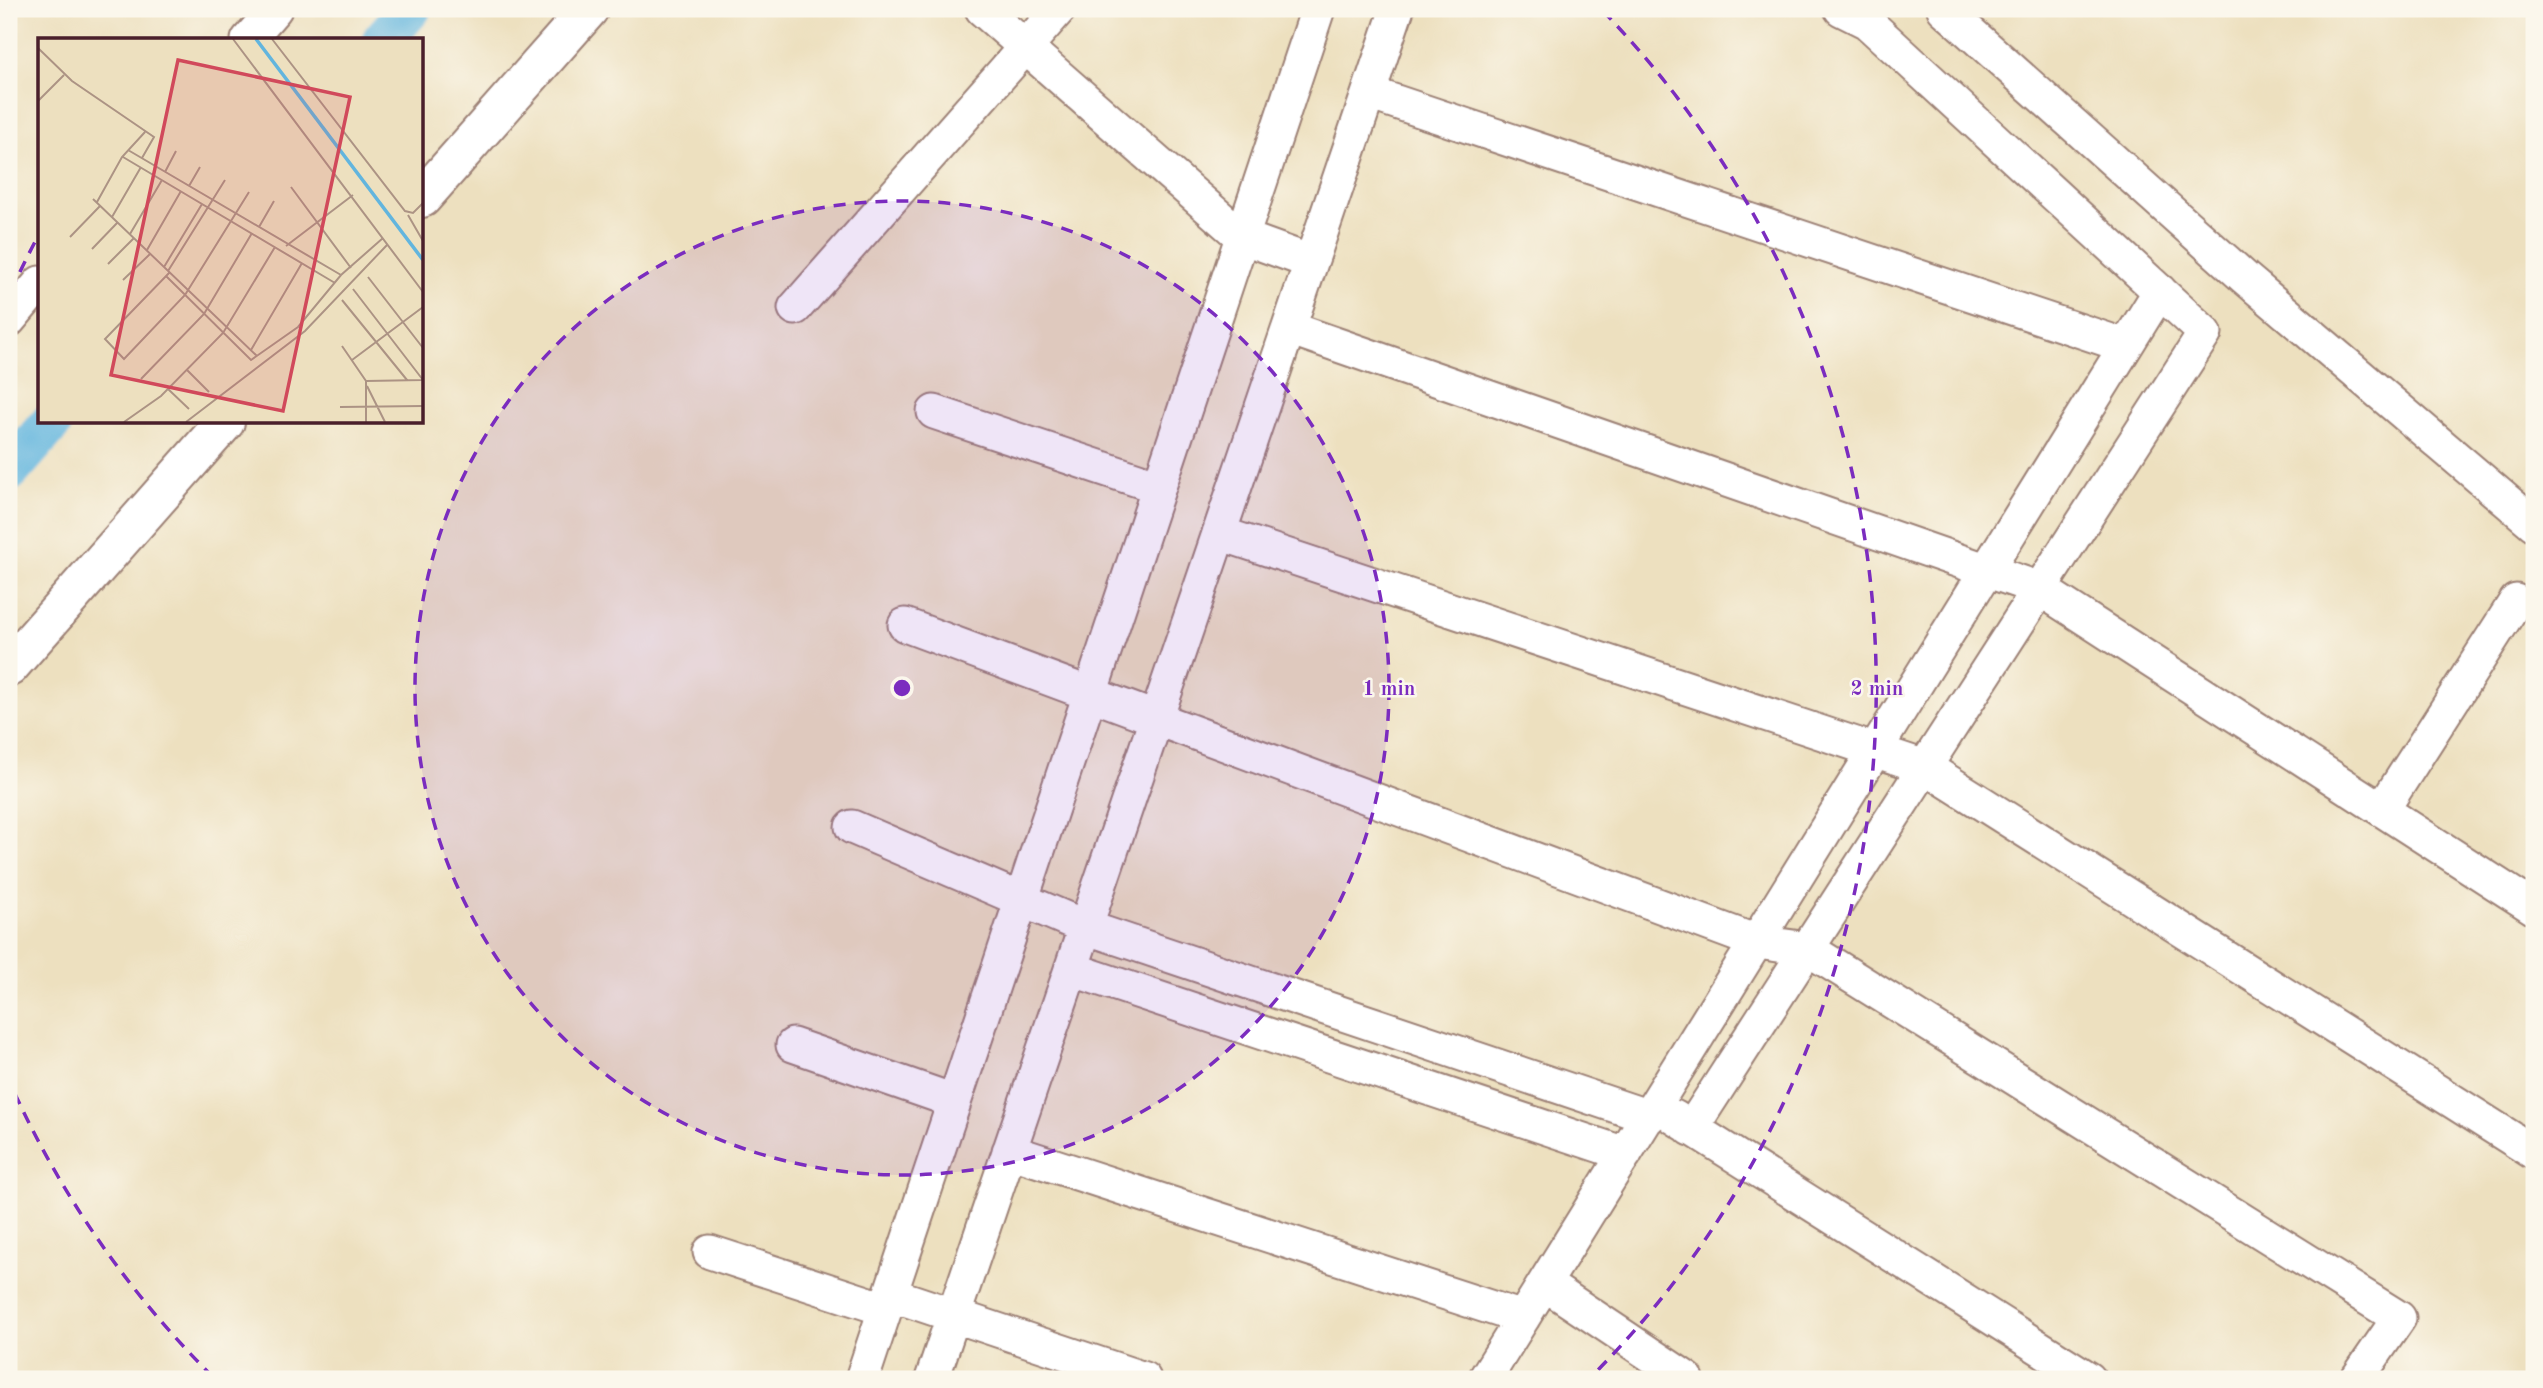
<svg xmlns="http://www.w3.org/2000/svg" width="2543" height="1388" viewBox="0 0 2543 1388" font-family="'Old Standard TT',serif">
  <rect width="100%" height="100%" fill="#fbf7ec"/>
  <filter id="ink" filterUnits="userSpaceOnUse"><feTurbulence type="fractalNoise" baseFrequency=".0143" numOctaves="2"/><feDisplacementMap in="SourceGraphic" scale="14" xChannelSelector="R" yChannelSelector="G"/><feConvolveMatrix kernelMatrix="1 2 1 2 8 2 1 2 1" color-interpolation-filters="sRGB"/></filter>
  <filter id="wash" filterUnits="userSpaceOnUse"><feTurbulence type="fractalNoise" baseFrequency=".00686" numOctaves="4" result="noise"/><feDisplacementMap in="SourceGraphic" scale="28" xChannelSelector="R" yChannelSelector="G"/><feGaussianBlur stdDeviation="1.57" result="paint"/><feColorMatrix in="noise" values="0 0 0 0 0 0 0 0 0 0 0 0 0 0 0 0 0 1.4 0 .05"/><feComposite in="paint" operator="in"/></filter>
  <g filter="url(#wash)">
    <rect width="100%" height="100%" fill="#ede0bf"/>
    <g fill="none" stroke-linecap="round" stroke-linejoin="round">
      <path stroke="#62b5de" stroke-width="42" d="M383 40 410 9
        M9 471 52 422"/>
    </g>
  </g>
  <g filter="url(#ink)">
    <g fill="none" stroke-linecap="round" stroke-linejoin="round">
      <defs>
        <path id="street" d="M982 9 1242 237 1311 262
          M1944 9 2245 278 2534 524
          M248 40 275 9
          M1369 93 2126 346
          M795 308 1059 9
          M9 320 40 283
          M1289 328 2040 589 2534 908
          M934 412 1159 487
          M1219 533 1925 767 2533 1152
          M905 625 1757 942 1808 949 2399 1318 2357 1379
          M2382 810 2516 601
          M852 827 1085 927 1649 1117
          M1071 969 1625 1154
          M793 1045 954 1101
          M1674 1117 2089 1379
          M1691 1129 2205 333 1867 22 1841 9
          M1009 1151 1523 1318
          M710 1252 885 1309
          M1545 1284 1687 1379
          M890 1294 1144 1379
          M862 1379 1318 9
          M932 1379 1397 9
          M1485 1379 2160 291"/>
        <path id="secondary" d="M422 198 589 9
          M9 667 225 422"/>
      </defs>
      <use href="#street" stroke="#9c8075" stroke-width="37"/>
      <use href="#secondary" stroke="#9c8075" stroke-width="42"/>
      <use href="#street" stroke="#fff" stroke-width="33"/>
      <use href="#secondary" stroke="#fff" stroke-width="38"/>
    </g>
  </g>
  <circle cx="902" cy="688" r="487" fill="#7b2cbf" fill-opacity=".12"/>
  <g fill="none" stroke="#7b2cbf" stroke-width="3.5" stroke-dasharray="12 9">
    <circle cx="902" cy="688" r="487"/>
    <path d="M213 1377A975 975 0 0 1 11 1085M11 291A975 975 0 0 1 37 238M1603 11A975 975 0 0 1 1591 1377"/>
  </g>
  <g transform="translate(38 38)">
    <rect width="385" height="385" fill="#ede0bf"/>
    <path fill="none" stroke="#62b5de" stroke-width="3.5" d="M218 1 385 222"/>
    <path fill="none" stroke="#ac9384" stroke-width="2" d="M195 1 385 254M234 1 367 173 375 175 385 165M0 10 34 43 116 99 104 120M0 63 26 37M90 112 303 237M85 119 297 245M127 134 138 113M151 148 162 129M253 149 313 230M55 161 219 318M59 164 84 119 107 94M370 177 385 203M74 179 103 129M221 189 236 163M92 196 124 142M32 199 62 168M248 208 315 157M54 211 80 184M109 212 143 153M70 226 96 200M126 229 164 166M130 233 187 142M132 234 67 301 86 321 147 257 211 154M128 238 213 322 260 289 303 237 345 200M330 239 385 310M85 242 112 216M315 251 385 342M304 262 369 342M304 308 328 343V384M213 312 264 225M314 322 385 269M149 332 171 354M103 341 166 276 214 195M328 343 385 342M329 348 347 384M130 351 151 371M302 369 385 368M86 384 123 358 185 295 237 209M148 384 267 293 349 207"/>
    <path fill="#d1495b" fill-opacity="0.15" stroke="#d1495b" stroke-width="3.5" d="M140 22 312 59 245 373 73 337Z"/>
    <rect width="385" height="385" fill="none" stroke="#4a1f2b" stroke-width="3.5"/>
  </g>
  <circle cx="902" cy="688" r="10" fill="#7b2cbf" stroke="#fbf7ec" stroke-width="3.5"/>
  <g font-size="21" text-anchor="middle" font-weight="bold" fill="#7b2cbf" stroke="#fbf7ec" stroke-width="5" stroke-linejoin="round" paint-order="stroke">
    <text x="1389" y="695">1 min</text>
    <text x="1877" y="695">2 min</text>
  </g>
  <rect width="2543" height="1388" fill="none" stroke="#fbf7ec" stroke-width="35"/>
</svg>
